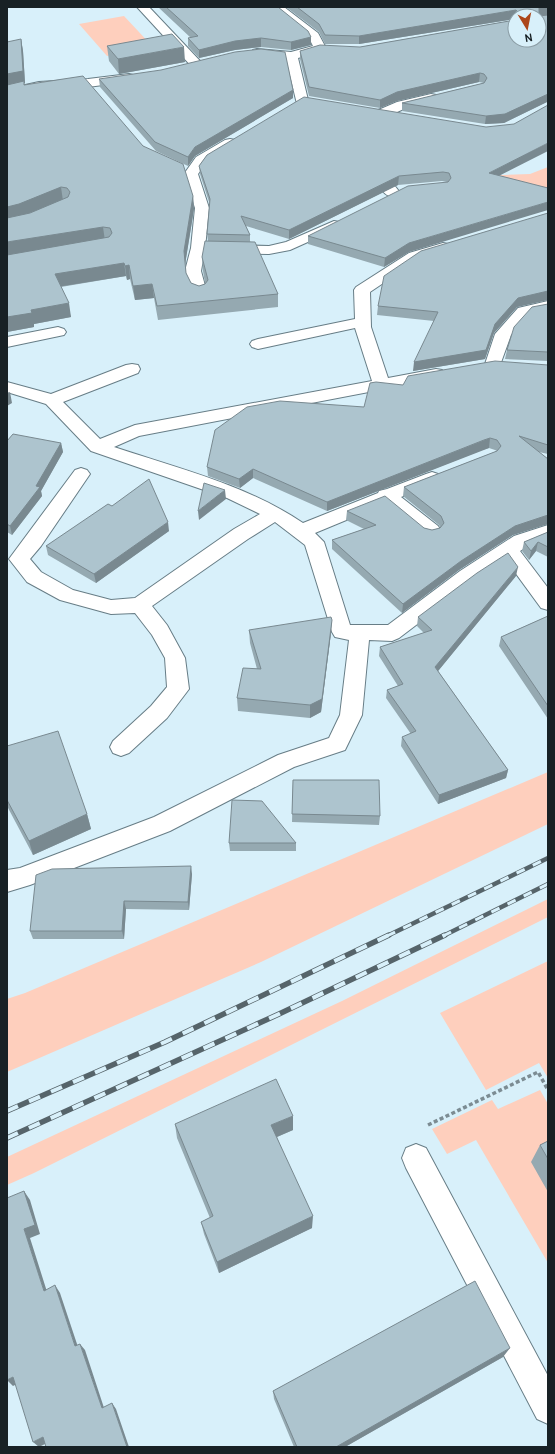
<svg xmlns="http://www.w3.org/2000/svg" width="555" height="1454" viewBox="0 0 555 1454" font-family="Cabin,sans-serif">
  <rect width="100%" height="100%" fill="#d8f0fa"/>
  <path fill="#fecfbd" d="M124 16 153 47 107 56 79 24Z
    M548 167V192L479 176 530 174Z
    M548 772V824L261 962 7 1072V999L25 993Z
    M548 899V917L34 1173 7 1185V1157L342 1001Z
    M548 961V1078L539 1063 486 1090 440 1013Z
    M540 1090 548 1104V1263L476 1140 447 1154 432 1129 492 1100 498 1109Z"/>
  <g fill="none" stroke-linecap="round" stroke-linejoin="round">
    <defs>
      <path id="lane" d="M137 7H149L201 62 203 65 201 68H193Z
        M271 7H284L318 33 326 48 324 51 298 58 308 100 307 103H297L296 100 286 59 257 57 253 56 251 53 253 50 257 49 291 52 313 46 309 38Z
        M129 74 133 75 135 78 133 81 88 87 39 90 7 97V89L39 82 88 79Z
        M431 94 436 95 437 98 436 101 406 108 386 117H376L375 114 376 111 397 102Z
        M230 139 235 140 237 143 235 146 206 163 198 174 209 208 205 248 201 271 207 293 205 296 199 298 193 296 185 271 191 248 195 208 184 174 196 157 225 140Z
        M382 177C390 179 396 187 401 194L399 197C388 200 381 190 375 181L377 178Z
        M334 221 339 222 341 225 339 228 290 250 269 254 229 253 224 252 222 249 224 246 229 245 269 246 286 242Z
        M443 243 448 244 450 247 448 250 419 259 370 292 371 327 388 378 436 369 442 370 444 374 442 378 139 436 114 447C177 468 247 485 303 523L378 493 379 491 387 489 426 474 432 472 438 474 441 478 438 482 401 497 438 526 441 531 438 536 431 538 424 536 385 504 315 533 324 542 350 625H388L460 571 514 536 548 525V539L528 546 520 551 548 588V610L541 608 506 560 474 581 399 638 392 641 369 640 362 715 345 750 294 767 170 831 30 885 7 892V870L20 868 154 817 278 755 329 738 340 715 349 640 335 637 332 632 305 545 275 522 248 539 152 606 167 625 185 658 189 689 167 718 129 753 121 756 113 753 110 747 113 741 151 706 167 687 165 658 152 635 135 613 111 614 60 600 27 582 9 559 75 470 81 468 87 470 90 474 41 546 30 559 41 572 73 590 111 600 135 598 234 529 260 514 227 498 91 451 46 404 7 392V382L51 394 126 365 132 364 138 365 140 369 138 373 63 402 100 439 135 425 372 381 355 328 258 349 252 347 250 344 252 341 258 339 355 319 354 290 356 287 409 253Z
        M548 301V311L529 315 511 335 499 368 493 369 487 368 485 364 495 334 518 308Z
        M58 327 64 329 66 332 64 335 7 347V337Z
        M416 1144 426 1148 548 1376V1424L537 1419 406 1168 402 1158 406 1148Z"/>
    </defs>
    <use href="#lane" stroke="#677d86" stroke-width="2"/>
    <path stroke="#7c8c93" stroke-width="3.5" stroke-dasharray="4 2.5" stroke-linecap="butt" d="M428 1125 538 1072 548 1090"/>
    <use href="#lane" fill="#fff" fill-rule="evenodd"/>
    <defs>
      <path id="rail-far1" d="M387 936 548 858
        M443 936 548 884"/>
      <path id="rail" d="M7 1111 165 1042 389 935
        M7 1138 279 1014 445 935"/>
    </defs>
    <use href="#rail-far1" stroke="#56646a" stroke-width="4.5"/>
    <use href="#rail" stroke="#56646a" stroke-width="5.5"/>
    <use href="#rail-far1" stroke="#d8f0fa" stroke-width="3" stroke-dasharray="9" stroke-linecap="butt"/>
    <use href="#rail" stroke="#d8f0fa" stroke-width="4" stroke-dasharray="12" stroke-linecap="butt"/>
  </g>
  <path fill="#95a9b1" d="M158 7H278L311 37V45L291 50 261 47 235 50 199 58 188 46V38H191Z
    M286 7H548V102H547L504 123 485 124 402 111V103L484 83 479 82 397 101 380 108 309 96 300 59V51L360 47 539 16H515V19L359 44H325L319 32Z
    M21 39 23 51 25 83 24 84 25 85 143 146 193 196 194 209 185 264 186 273 191 283 199 286 205 284V283L203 271 202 257 208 241 207 234 210 205 200 174 199 166 207 155 499 176 409 252 384 267 308 244V236L447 182 442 181 398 185 289 239 246 226 250 235V241L278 294V307L158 320 154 298 135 300 130 279 127 280 126 276 61 287 71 317 34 324V327L7 332Z
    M107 46 185 62 119 74 109 61Z
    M99 79 293 90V98L195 156 188 166 156 151 100 87Z
    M548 213V300L517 307 494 333 485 359 413 371 434 321 377 315 378 306Z
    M548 304V361L505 359 507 350Z
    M548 365V454L539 452 548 459V524L513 535 459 570 402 613 332 549V540L364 529 346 520 347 511 424 528 432 530 440 528V527L439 525 403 496 404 487 497 451 495 450 489 448 482 450 327 511 253 478 240 488 208 476 207 467 364 407 403 385Z
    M7 441 61 443 63 452 41 491 42 496 12 535 7 532Z
    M112 506 169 531 96 583 48 555 46 546Z
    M548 532V557L536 551 529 560 522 551 524 542Z
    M516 576 438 671 508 770 506 778 438 804 401 746 402 737 411 734 386 698 387 690 398 686 379 656 380 647 424 633 417 626 418 617Z
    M548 616V719L499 646 501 637Z
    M249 630 331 633 321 712 310 718 238 711 237 698 257 669 250 643Z
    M7 746 87 814 91 829 33 855 7 806Z
    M293 780 380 816 379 825 292 822Z
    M229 843H296V851H230Z
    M192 874 189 910 126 909 124 939H33L30 931Z
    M175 1124 293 1130 277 1137 312 1228 219 1273 204 1234 201 1222 210 1218 177 1138Z
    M548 1141V1192L531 1162 540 1145Z
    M503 1357 345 1447H294L274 1399 273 1391Z"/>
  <path fill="#798990" d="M548 7V15L538 16 539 8Z
    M516 10 515 19 359 44V36Z
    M311 37V45L291 50V42Z
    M261 38V47L235 50 199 58V50L235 41Z
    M21 39 23 51 25 83 7 88V74Z
    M184 47 185 62 119 74 118 59Z
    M480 73 479 82 397 101 380 108V100L397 92Z
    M293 90V98L195 156 188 166V157L195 147Z
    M548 94 547 102 504 123 485 124 486 116Z
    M548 143V151L487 182 489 173Z
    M399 176 398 185 289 239V230Z
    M61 187 63 201 7 221V207Z
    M193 196 194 209 185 265 184 251Z
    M548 202V210L409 252 384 267 385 258 409 243Z
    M103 227 105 241 7 256V242Z
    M124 263 126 276 57 287 55 274Z
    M129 265 130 279 127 280 125 266Z
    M152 284 154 298 135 300 133 286Z
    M548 291V300L517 307 494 333 485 359 413 371 414 362 495 324 518 298Z
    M69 303 71 317 34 324V327L7 332V317L31 310Z
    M10 392 12 403 7 406V394Z
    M490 438 489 448 327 511V502Z
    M61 443 63 452 41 491 42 496 12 535 10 526 36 486Z
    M253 469V478L240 488 239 479Z
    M225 490 226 499 199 520 198 511Z
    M548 515V524L513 535 459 570 402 613 403 604 461 561 515 526Z
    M168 522 169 531 96 583 94 574Z
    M538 542 536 551 529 560 531 551Z
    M518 567 516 576 434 676 435 667Z
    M332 620 331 633 321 712 310 718V705Z
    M508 770 506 778 438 804 439 795Z
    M87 814 91 829 33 855 29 841Z
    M191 866 192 874 189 910 188 902Z
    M124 901 126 909 124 939 122 931Z
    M293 1116V1130L272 1139 271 1125Z
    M24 1191 30 1200 40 1234 30 1238 49 1298 44 1291 24 1229Z
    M313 1216 312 1228 219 1273 217 1262Z
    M55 1285 60 1293 80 1353 75 1346Z
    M80 1344 85 1350 106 1414 102 1408Z
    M510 1348 503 1357 345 1447H336Z
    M13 1377 19 1383 13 1386 7 1380Z
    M112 1403 116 1409 129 1447H127Z
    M43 1437 49 1442 39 1447 33 1442Z"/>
  <path fill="#adc4ce" stroke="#798990" d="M166 7H278L308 31 311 37 291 42 261 38 235 41 199 50 188 38 198 36Z
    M297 7H548L539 8V16L548 15V94L505 114 486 116 402 103 484 83 487 78 484 74 480 73 397 92 380 100 309 87 300 51 320 45 360 47 515 20V40H539V16H517L518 12 516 10 359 36 325 35 319 24Z
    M172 34 184 47 118 59 107 46Z
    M21 39 23 71 7 74V42Z
    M261 49 285 52 293 90 195 147 188 157 155 142 99 79 161 70 235 52Z
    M83 76 143 146 183 164 193 196 184 251 186 273 191 283 199 286 205 284 208 280 202 257 205 241 255 242 278 294 157 306 152 284 133 286 129 265 125 266 124 263 55 274 69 303 31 310 32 313 7 317V255L109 237 112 233 110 228 103 227 7 242V218L30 213 68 197 70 192 67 188 61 187 19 204 7 207V85L24 81V85Z
    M304 97 486 127 514 124 548 105V143L489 173 548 188V202L409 243 385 258 308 236 408 186 448 182 451 178 449 173 443 172 399 176 289 230 241 216 250 235 207 234 210 199 199 166 207 155Z
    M548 213V291L518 298 495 324 486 350 414 362 438 312 378 306 384 276 421 251Z
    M548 304V352L507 350 514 327 532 307Z
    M495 361 548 365V445L519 436 548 459V515L515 526 461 561 403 604 332 540 376 525 347 511 385 496 424 528 432 530 440 528 444 523 441 516 404 487 497 451 501 446 497 440 490 438 484 440 327 502 253 469 239 479 207 467 215 430 247 407 280 401 364 407 370 383 376 382 403 385 408 376Z
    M13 434 61 443 36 486 40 487 10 526 7 524V441Z
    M149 479 168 522 94 574 46 546 108 504 112 506Z
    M204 483 225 490 198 511Z
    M548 532V547L538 542 531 551 524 542Z
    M508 553 518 567 435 667 508 770 439 795 402 737 416 731 387 690 403 684 380 647 432 630 418 617 477 573Z
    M548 616V706L501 637Z
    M331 617 332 620 322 699 310 705 237 698 243 668 261 669 249 630Z
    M58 731 87 814 29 841 7 800V746Z
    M293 780H379L380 816 292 814Z
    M232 800 262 801 296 843H229Z
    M191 866 188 902 124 901 122 931H30L36 875 52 869Z
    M276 1079 293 1116 271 1125 313 1216 217 1262 201 1222 213 1216 175 1124Z
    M548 1141V1159L540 1145Z
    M24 1191 35 1225 24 1229 44 1291 55 1285 75 1346 80 1344 102 1408 112 1403 127 1447H46L43 1437 33 1442 13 1377 7 1380V1198Z
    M475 1281 510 1348 336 1447H297L273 1391Z"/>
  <rect width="555" height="1454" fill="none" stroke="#182125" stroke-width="16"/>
  <g transform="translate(527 28) rotate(170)"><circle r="19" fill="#d8f0fa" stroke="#8b9da5"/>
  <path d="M0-3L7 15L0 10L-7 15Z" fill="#ac461a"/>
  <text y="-6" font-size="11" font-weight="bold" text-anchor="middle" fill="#182125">N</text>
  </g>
</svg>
